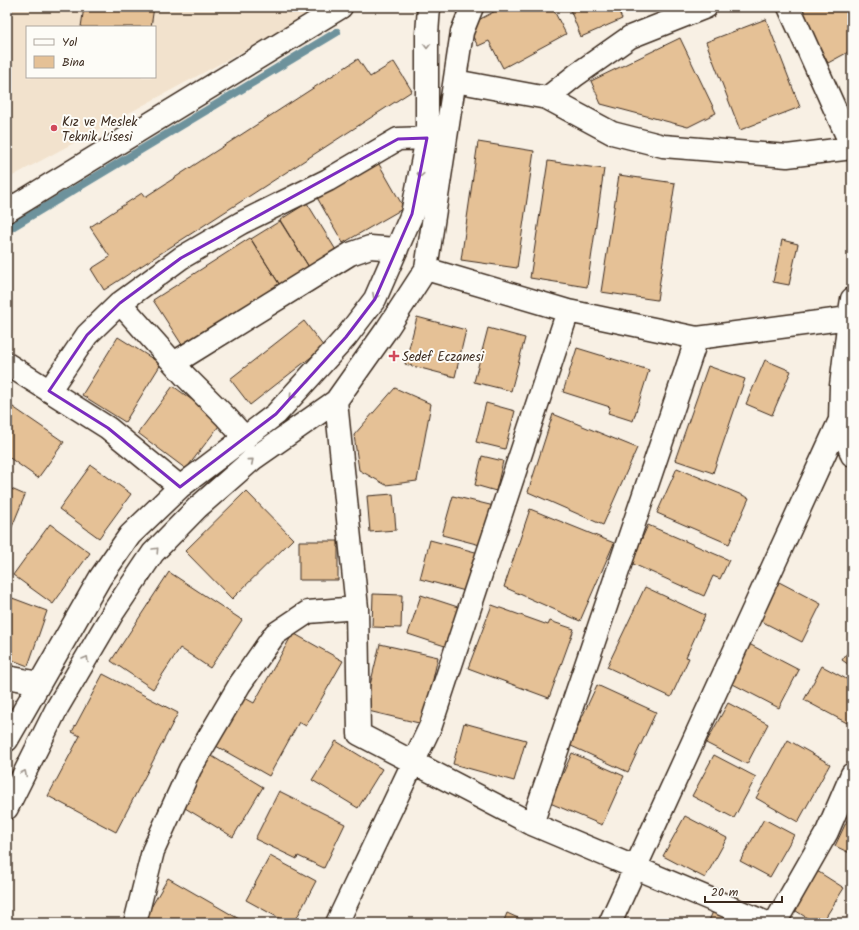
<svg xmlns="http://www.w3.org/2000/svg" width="859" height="930" viewBox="0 0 859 930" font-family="Kalam,sans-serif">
  <rect width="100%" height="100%" fill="#f8f0e4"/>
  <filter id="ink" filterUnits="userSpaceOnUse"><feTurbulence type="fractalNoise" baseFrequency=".025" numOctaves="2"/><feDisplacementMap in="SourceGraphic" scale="8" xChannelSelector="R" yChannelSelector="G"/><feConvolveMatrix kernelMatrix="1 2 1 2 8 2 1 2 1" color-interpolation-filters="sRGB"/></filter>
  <g filter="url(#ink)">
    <path fill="#f2e2cd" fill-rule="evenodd" d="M7 7H325L7 179ZM27 27H155V77H27Z"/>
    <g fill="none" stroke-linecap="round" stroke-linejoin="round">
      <path stroke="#6d929c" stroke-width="8" d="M7 230 337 32"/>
    </g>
    <path fill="#e5c196" stroke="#3b2a1e" d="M84 7H154L151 27H81Z
      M503 7H552L566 34 503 68 489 41 478 46 467 26Z
      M569 7H617L622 19 581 37Z
      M807 7H852V50L828 63 801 10Z
      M766 19 800 107 740 130 706 42Z
      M680 38 716 113 688 127 601 104 591 81Z
      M358 59 370 77 394 62 412 91 104 290 91 269 110 257 90 227 142 193 145 197Z
      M478 142 534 151 517 268 461 260Z
      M376 159 404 208 343 243 315 194Z
      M548 161 604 169 587 287 530 278Z
      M619 175 675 183 657 300 601 292Z
      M307 203 339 255 312 272 280 220Z
      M280 221 312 272 283 290 251 239Z
      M250 238 283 290 186 351 153 300Z
      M782 240 798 244 789 285 773 282Z
      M417 317 466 330 455 377 405 364Z
      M304 321 324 347 250 405 230 379Z
      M488 328 525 338 511 391 474 382Z
      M118 337 161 364 125 422 82 395Z
      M577 348 649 370 633 421 608 413 610 407 563 392Z
      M765 360 791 371 772 415 746 404Z
      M708 366 745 379 713 473 675 460Z
      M173 386 222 422 186 469 138 433Z
      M395 388 431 404 417 481 386 485 359 470 354 435Z
      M486 403 515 411 505 449 476 442Z
      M10 405 64 442 38 478 7 456V410Z
      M553 414 637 448 603 525 528 492Z
      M482 456 503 461 496 491 475 485Z
      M91 465 131 494 99 538 59 509Z
      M677 468 749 498 729 544 657 513Z
      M7 487 25 495 7 539Z
      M246 491 293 539 232 599 185 551Z
      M393 494 396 530 370 532 367 496Z
      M453 496 494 506 484 546 442 535Z
      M530 509 614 543 580 621 504 587Z
      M50 524 90 553 53 604 13 575Z
      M648 525 729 560 720 579 713 576 704 596 631 563Z
      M430 540 479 553 469 592 420 579Z
      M299 541H338V580H299Z
      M169 572 242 620 210 668 180 648 153 689 111 661Z
      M779 582 821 604 802 642 759 620Z
      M645 587 705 615 686 657 689 658 671 697 607 667Z
      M373 594 402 595 401 628 372 627Z
      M421 595 467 610 454 649 408 634Z
      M7 596 47 611 28 666 7 658Z
      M492 605 548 625 550 621 574 629 549 698 468 668Z
      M293 633 343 661 306 726 299 722 269 776 216 746 243 697 254 703Z
      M380 644 438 657 423 724 364 710Z
      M749 644 799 670 779 708 729 682Z
      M852 646V667L842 660Z
      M822 666 852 682V715L847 723 804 700Z
      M103 674 178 713 116 832 48 796 80 736 72 732Z
      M597 685 656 712 628 772 569 745Z
      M728 703 768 724 747 764 706 743Z
      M464 723 526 740 514 781 453 764Z
      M788 740 830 764 798 822 756 798Z
      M336 741 382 769 358 808 312 780Z
      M572 753 624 776 602 825 550 803Z
      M210 755 263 787 233 837 180 805Z
      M714 755 756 777 734 818 692 796Z
      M279 791 345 824 324 868 298 856 297 859 255 839Z
      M852 810V854L835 846Z
      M685 816 727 838 705 878 663 856Z
      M764 819 794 835 770 877 740 861Z
      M270 856 316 881 294 923H288L246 900Z
      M817 871 844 888 822 923H815L793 909Z
      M168 878 246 923H142Z
      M715 907 751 923H708Z
      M507 913 529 923H503Z"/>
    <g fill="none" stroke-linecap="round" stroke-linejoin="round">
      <defs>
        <path id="minor" d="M789 7 852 147
          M455 81 547 98 576 75 630 37 706 7
          M547 98 612 133 663 146 787 156 852 148
          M7 211 341 7
          M426 269 568 311 697 338 849 318 852 319
          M852 299 849 318 841 386 840 420 852 455
          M174 363 350 254 370 247 397 249
          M7 364 108 428 180 487
          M49 391 87 335 120 303
          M336 401 357 608 359 734 532 824 767 923
          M245 438 226 417 185 376 120 303 181 258 241 223 328 180 398 139 427 138
          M7 677 39 683
          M7 740 100 578 130 535 180 487 276 414 346 337 375 299 412 214 427 138V34L429 7
          M7 808 57 708 114 611 153 553 197 508 253 459 336 401 387 329 426 269 462 32 472 7
          M532 824 697 338
          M135 923 153 851 190 769 240 684 275 634 308 612 357 608
          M337 923 431 725 568 311
          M610 923 840 420
          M775 923 827 832 852 774"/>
      </defs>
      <use href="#minor" stroke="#3b2a1e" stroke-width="25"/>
      <use href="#minor" stroke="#fdfcf7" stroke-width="22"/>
    </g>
    <defs><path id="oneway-chevron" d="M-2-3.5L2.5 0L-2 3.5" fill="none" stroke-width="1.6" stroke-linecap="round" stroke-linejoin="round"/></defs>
    <g stroke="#9c938a">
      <use href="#oneway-chevron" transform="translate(427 46) rotate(90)"/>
      <use href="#oneway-chevron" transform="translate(420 175) rotate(101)"/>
      <use href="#oneway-chevron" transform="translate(375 296) rotate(118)"/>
      <use href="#oneway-chevron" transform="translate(292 396) rotate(132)"/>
      <use href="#oneway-chevron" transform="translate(251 461) rotate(-40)"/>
      <use href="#oneway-chevron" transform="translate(156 550) rotate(-47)"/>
      <use href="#oneway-chevron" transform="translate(86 659) rotate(-59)"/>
      <use href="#oneway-chevron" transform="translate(24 773) rotate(-63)"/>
    </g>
  </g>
  <path fill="none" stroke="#7b2cbf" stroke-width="3" stroke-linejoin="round" d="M427 138 412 214 375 299 346 337 276 414 180 487 108 428 49 391 87 335 120 303 181 258 398 139Z"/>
  <g fill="#d1495b" stroke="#fdfcf7" stroke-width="1.5">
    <circle cx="54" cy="128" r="4"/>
    <path d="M392 350h4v4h4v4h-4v4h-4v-4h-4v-4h4z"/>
  </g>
  <g text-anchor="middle" stroke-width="4" stroke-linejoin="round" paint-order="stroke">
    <g font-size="13" fill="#3b2a1e" stroke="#fdfcf7" text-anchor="start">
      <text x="62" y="126">Kız ve Meslek<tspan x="62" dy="15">Teknik Lisesi</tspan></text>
      <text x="402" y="361">Sedef Eczanesi</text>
    </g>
  </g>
  <rect width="859" height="930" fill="none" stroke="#fdfcf7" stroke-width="24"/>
  <rect x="12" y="12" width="835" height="906" fill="none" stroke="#3b2a1e" stroke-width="1.5" filter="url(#ink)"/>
  <rect x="26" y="26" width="130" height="52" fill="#fdfcf7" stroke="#afa8a0"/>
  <rect x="34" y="39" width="20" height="6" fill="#fdfcf7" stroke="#afa8a0"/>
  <text x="62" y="46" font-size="12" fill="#3b2a1e">Yol</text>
  <rect x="34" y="56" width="20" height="12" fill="#e5c196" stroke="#afa8a0"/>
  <text x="62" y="66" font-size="12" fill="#3b2a1e">Bina</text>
  <path d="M705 896v6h77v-6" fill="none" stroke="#3b2a1e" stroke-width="2"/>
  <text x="711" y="896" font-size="12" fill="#3b2a1e" stroke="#fdfcf7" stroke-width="3" paint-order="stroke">20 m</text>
</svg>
